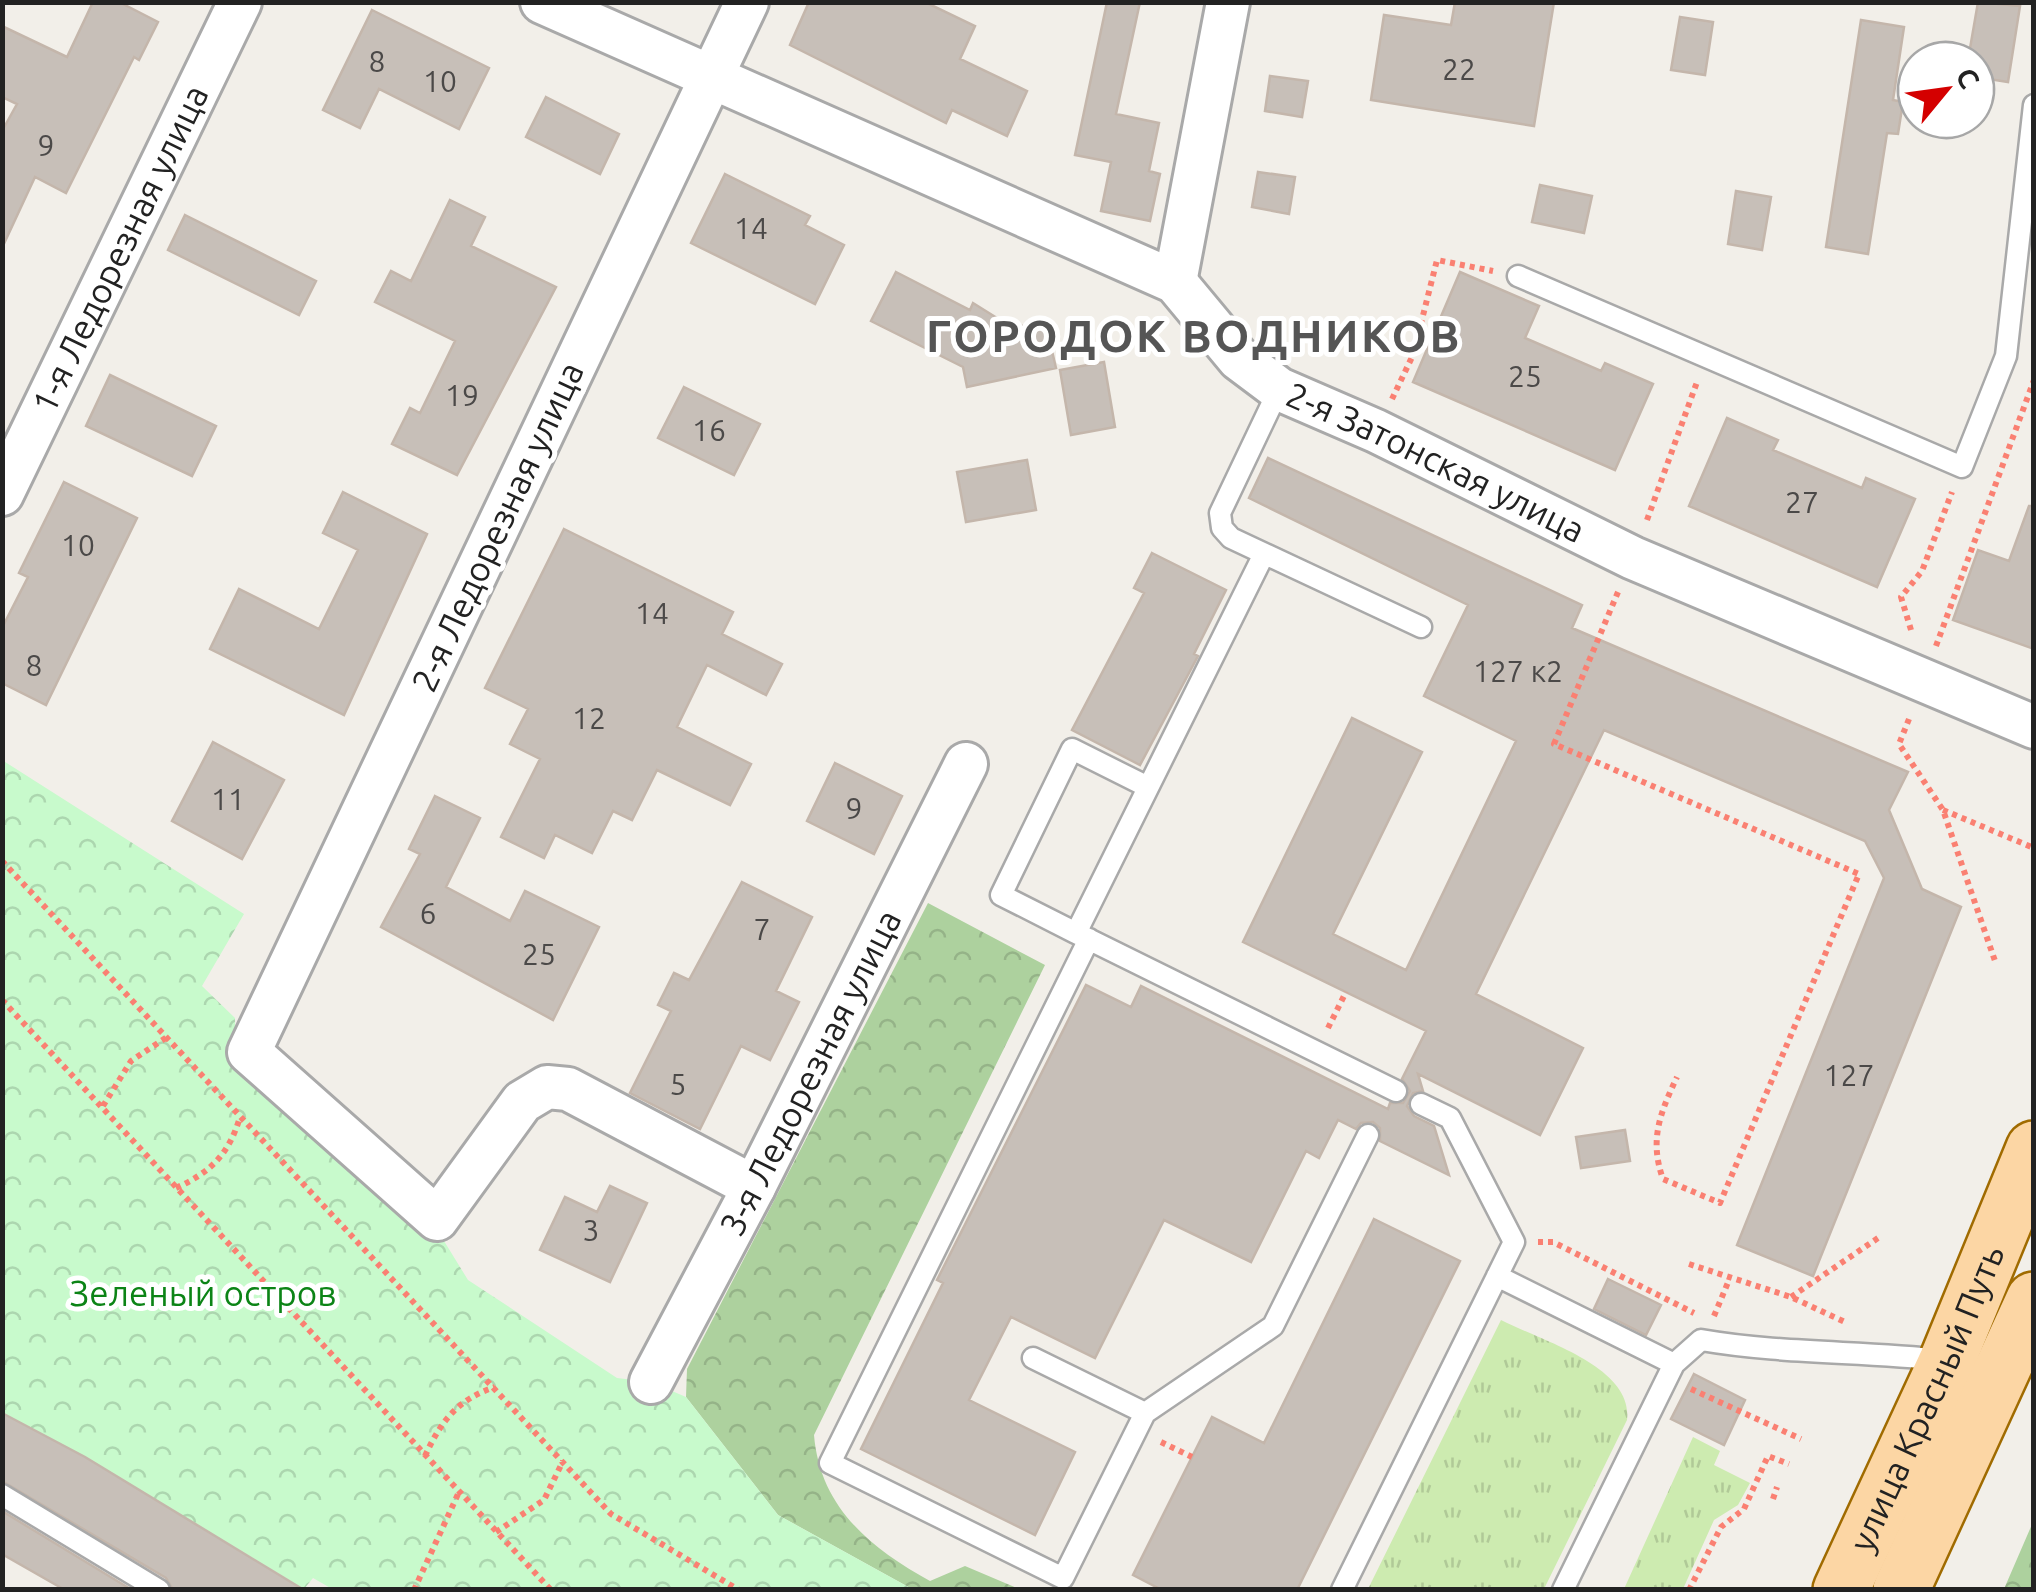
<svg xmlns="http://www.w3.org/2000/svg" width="2036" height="1592" viewBox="0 0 2036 1592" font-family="Ubuntu,sans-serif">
  <defs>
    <pattern id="grass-tufts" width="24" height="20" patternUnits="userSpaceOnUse" patternTransform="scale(2.5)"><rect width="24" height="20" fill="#cdebb0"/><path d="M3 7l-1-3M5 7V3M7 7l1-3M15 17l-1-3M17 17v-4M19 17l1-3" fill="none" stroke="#b0c997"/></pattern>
    <pattern id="forest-crowns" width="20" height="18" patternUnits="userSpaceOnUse" patternTransform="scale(2.5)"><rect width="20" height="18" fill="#add19e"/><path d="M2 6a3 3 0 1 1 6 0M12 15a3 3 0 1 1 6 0" fill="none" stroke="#95b388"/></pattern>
    <pattern id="park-crowns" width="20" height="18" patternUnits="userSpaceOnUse" patternTransform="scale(2.5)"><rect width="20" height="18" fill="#c8facc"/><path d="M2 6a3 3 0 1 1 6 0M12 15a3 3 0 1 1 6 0" fill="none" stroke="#acd6af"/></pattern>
  </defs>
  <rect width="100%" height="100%" fill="#f2efe9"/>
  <path fill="url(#grass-tufts)" d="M1501 1320C1542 1341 1634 1367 1627 1420L1544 1589H1368Z
    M1693 1437 1720 1451 1714 1465 1750 1483 1738 1505 1714 1520 1683 1589H1624Z"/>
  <path fill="url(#forest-crowns)" d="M928 903 1045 965 814 1435C820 1507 870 1548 930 1581L965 1566 1019 1589H912L778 1515 686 1397 687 1369Z
    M2033 1522V1589H2004Z"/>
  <path fill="url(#park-crowns)" d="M2 760 244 914 202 986 235 1018V1050L444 1241 468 1280 617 1378 651 1382 686 1397 778 1515 912 1589 334 1590 313 1578 304 1589 85 1457 3 1413Z"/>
  <path fill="#c7bfb8" stroke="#c4b6ab" stroke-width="2.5" d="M93 2H119L158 22 139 60 134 57 66 193 35 177 2 248V131L17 104 2 97V26L67 57Z
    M809 2H925L975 26 960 59 1027 91 1007 136 952 110 946 123 790 45Z
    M1107 2H1140L1116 114 1159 123 1149 171 1160 174 1150 221 1101 211 1111 162 1075 155Z
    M1455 2H1554L1534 126 1371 100 1384 15 1451 25Z
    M1978 2 2020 6 2008 82 1976 77V60H1968Z
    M372 10 489 68 459 129 379 89 360 128 323 110Z
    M1680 17 1713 22 1705 75 1671 70Z
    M1861 20 1904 27 1893 100 1903 102 1898 134 1887 133 1868 254 1826 247Z
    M1270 76 1308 81 1302 117 1265 111Z
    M546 97 619 134 600 174 526 137Z
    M1258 172 1295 177 1289 214 1252 207Z
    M725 174 810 216 805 225 844 245 815 304 691 243Z
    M1540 185 1592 196 1584 233 1532 222Z
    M1736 191 1771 197 1762 250 1728 244Z
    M450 200 485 217 471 246 556 287 457 475 392 444 410 408 420 413 455 341 375 302 391 271 411 281Z
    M185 215 316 281 299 315 168 250Z
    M896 272 970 310 973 303 1013 328 1045 321 1056 368 967 387 963 367 871 321Z
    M1460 272 1539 306 1525 338 1601 371 1605 363 1653 384 1615 470 1413 382Z
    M1104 362 1115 427 1071 435 1060 370Z
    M110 375 216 426 192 476 86 426Z
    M684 387 760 424 734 475 658 438Z
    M1727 418 1778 440 1773 450 1862 488 1866 478 1915 499 1877 587 1689 506Z
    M1268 458 1582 605 1572 628 1908 772 1889 810 1922 889 1961 907 1813 1276 1737 1245 1884 878 1865 841 1604 730 1476 994 1583 1048 1540 1135 1418 1074 1423 1091 1413 1093 1407 1106 1414 1116 1434 1126 1449 1175 1380 1141V1128L1373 1122 1361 1123 1356 1129 1338 1120 1319 1158 1306 1151 1251 1262 1164 1220 1095 1358 1011 1317 969 1400 1075 1452 1035 1535 861 1449 943 1283 937 1280 1086 985 1131 1007 1141 986 1388 1109 1390 1103H1403L1410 1091 1402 1079 1426 1031 1243 942 1352 718 1422 752 1333 934 1406 970 1516 741 1424 696 1468 605 1249 498Z
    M1027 460 1036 510 966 522 957 472Z
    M64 482 137 518 46 705 2 683V628L28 577 19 573Z
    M343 492 427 534 344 715 210 649 239 589 319 629 358 550 323 533Z
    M2029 506H2034V649L1953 620 1978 550 2009 561Z
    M564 529 733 612 722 634 782 664 766 695 707 665 677 727 751 764 730 805 657 770 632 820 613 811 592 853 555 835 544 858 501 837 540 759 510 744 528 709 485 688Z
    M1152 553 1226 590 1194 654 1198 656 1140 765 1072 730 1144 593 1134 588Z
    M213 742 284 780 242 859 172 821Z
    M835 763 902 796 874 854 807 821Z
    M435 796 480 818 446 887 510 921 525 891 599 927 553 1020 381 927 420 854 409 849Z
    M742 882 812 917 776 991 799 1002 770 1060 741 1046 700 1129 630 1093 671 1011 658 1005 674 973 689 980Z
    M1625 1130 1630 1161 1581 1168 1576 1137Z
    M610 1186 647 1203 610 1282 540 1250 565 1197 597 1212Z
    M1374 1219 1460 1261 1297 1590H1162L1133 1575 1212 1417 1264 1443Z
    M1608 1279 1661 1305 1646 1335 1594 1309Z
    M1694 1374 1745 1400 1724 1445 1671 1419Z
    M2 1413 85 1457 304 1590H173L166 1578 2 1481Z
    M2 1511 132 1590H65L2 1554Z"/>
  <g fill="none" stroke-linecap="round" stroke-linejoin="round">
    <defs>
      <path id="service" d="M1518 276 1962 467 2006 356 2034 105
        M1279 389 1220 513 1222 528 1231 538 1421 627
        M1264 554 1076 933 1396 1091
        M1076 933 1001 895 1072 749 1148 787
        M1497 1276 1674 1364 1563 1590
        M1033 1358 1145 1413 1063 1578 830 1463 1089 939
        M1674 1364 1701 1340C1782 1354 1862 1351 1942 1360
        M1145 1413 1273 1326 1368 1135
        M2 1495 159 1590
        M1342 1590 1514 1242 1450 1118 1421 1104"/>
      <g id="minor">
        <path id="s1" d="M542 2 1175 282 1239 359 1279 389 1376 431 1633 558 2034 727"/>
        <path d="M747 2 249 1052 437 1219 522 1102 547 1087 568 1089 754 1187"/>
        <path d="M1175 282 1228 2"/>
        <path id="s2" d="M2 494 240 2"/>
        <path id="s3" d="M651 1382 754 1187 966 764"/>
      </g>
      <g id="primary">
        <path id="s4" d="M1841 1590 1947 1361 2034 1149"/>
        <path d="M1901 1590 2034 1300"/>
      </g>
    </defs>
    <use href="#service" stroke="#a9a9a9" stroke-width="25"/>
    <use href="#minor" stroke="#a9a9a9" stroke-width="48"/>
    <use href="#primary" stroke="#a06b00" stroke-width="60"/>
    <path stroke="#fa8072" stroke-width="6" stroke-dasharray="5 5" stroke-linecap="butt" d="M1392 399 1413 355 1437 260 1493 271
      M1647 520 1697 382
      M1618 592 1554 744 1859 874 1720 1203 1663 1179C1649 1140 1660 1113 1677 1077
      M1911 630 1901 597 1922 571 1952 492
      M1936 646 2034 380
      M1909 719 1899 744 1943 810 1995 961
      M1943 810 2034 848
      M2 861 611 1514 739 1590
      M2 1000 551 1590
      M1328 1028 1346 992
      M103 1106 131 1061 167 1037
      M176 1188C211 1172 229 1154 240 1117
      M1538 1242H1553L1694 1313
      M1689 1264 1791 1297 1847 1323
      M1791 1297 1881 1236
      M1714 1316 1729 1280
      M1691 1389 1801 1439
      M1161 1442 1192 1457
      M425 1456C441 1421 458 1399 495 1387
      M1773 1499 1777 1487
      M496 1532 544 1500 563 1461
      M414 1590 459 1492
      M1158 1590 1159 1588
      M1689 1590 1721 1527 1744 1509 1768 1456 1789 1464"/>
    <use href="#service" stroke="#fff" stroke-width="20"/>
    <use href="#minor" stroke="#fff" stroke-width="42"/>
    <use href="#primary" stroke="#fcd6a4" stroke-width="55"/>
  </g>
  <g text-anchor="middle" stroke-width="10" stroke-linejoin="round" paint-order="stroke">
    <g font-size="30" fill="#4b4948">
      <text x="377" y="72">8</text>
      <text x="1459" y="80">22</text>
      <text x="440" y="92">10</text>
      <text x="46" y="156">9</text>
      <text x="751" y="239">14</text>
      <text x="1525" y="387">25</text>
      <text x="462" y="406">19</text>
      <text x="709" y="441">16</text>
      <text x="1802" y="513">27</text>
      <text x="78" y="556">10</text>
      <text x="652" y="624">14</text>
      <text x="34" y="676">8</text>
      <text x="1518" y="682">127 к2</text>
      <text x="589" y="729">12</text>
      <text x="228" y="810">11</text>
      <text x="854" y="819">9</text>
      <text x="428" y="924">6</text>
      <text x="762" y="940">7</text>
      <text x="539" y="965">25</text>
      <text x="1849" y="1086">127</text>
      <text x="678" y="1095">5</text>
      <text x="591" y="1241">3</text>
    </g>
    <g font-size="35" fill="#222" stroke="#fff">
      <text dy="12" stroke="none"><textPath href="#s2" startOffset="272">1-я Ледорезная улица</textPath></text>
      <text dy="12" stroke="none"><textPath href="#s1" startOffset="1015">2-я Затонская улица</textPath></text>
      <text transform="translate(498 527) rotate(-65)" y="12">2-я Ледорезная улица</text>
      <text dy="12" stroke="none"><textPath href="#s3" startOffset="348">3-я Ледорезная улица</textPath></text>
      <text dy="12" stroke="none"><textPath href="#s4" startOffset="210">улица Красный Путь</textPath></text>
    </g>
    <g font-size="35" fill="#0c8416" stroke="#fff">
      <text x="203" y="1306">Зеленый остров</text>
    </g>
    <g font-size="45" font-weight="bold" letter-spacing="2.5" fill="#555" stroke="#fff">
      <text x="1194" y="352">ГОРОДОК ВОДНИКОВ</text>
    </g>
  </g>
  <rect width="2036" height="1592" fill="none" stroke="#222222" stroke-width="10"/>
  <g transform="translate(1946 90) rotate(61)"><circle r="48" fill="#ffffff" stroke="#a7a7a7" stroke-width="2.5"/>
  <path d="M0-8L18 38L0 25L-18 38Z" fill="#d40000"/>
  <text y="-15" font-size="28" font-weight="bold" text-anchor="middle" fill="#222222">С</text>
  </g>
</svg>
